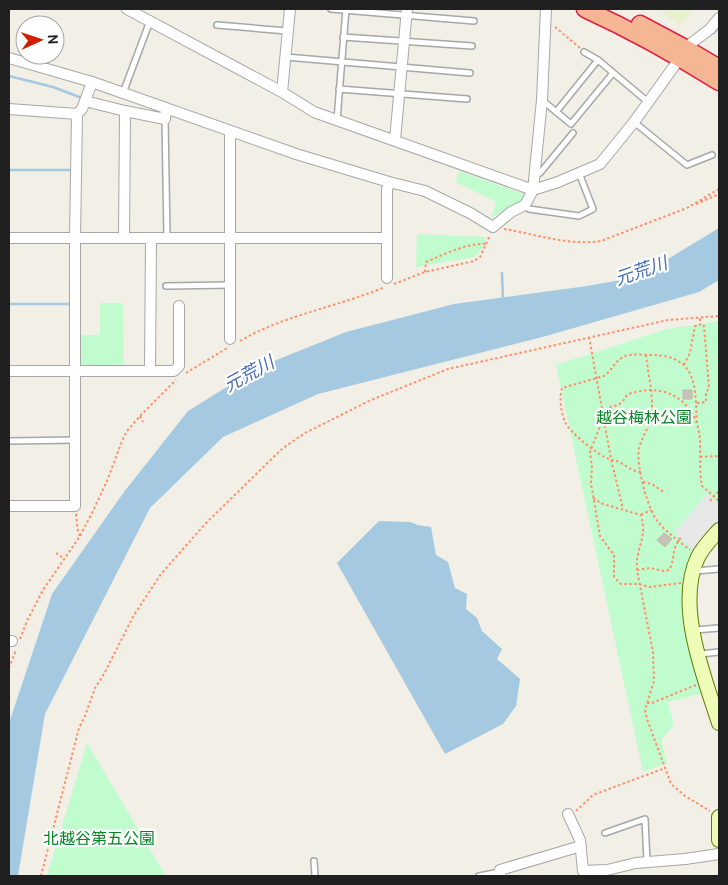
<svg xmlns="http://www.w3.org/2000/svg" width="728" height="885" viewBox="0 0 728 885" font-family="Cabin,'Noto Sans JP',sans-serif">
  <rect width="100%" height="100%" fill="#f1efe6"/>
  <path fill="#e9f0d0" d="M658 9H695L680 26Z"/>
  <path fill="#c1fccf" d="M459 171 526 195 523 200 491 218 496 202 456 182Z
    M417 234 486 237 482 249 474 257 416 267Z
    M100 303H123L124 369H77L76 335H100Z
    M718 321 719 522 696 551 688 568 705 693 668 702 674 725 661 740 667 763 643 772 556 365 667 329Z
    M87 743 166 876H47Z"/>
  <path fill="#e8e8e8" d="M707 494 719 504V520L694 550 674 533Z"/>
  <path fill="#a4c9e0" d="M719 228V280L699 292 546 336 318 394 223 437 150 508 45 714 18 876H9V723L52 594 124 492 188 411 259 367 346 332 454 304 587 286 638 277Z
    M379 521 410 522 418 525 431 527 436 555 448 562 455 588 467 594 466 609 477 618 482 631 502 649 497 659 520 679 516 706 503 724 445 754 337 563Z"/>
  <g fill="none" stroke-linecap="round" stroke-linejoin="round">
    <path stroke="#a4c9e0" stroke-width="2.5" d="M714 33 719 27
      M9 76 53 87 82 98
      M9 170H71
      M502 273 503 299
      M9 304H71"/>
  </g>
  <path fill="#c9c2b8" stroke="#c3b8a7" d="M683 390H692V399H683Z
    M664 533 672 539 665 547 657 540Z"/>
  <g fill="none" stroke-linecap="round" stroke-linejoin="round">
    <defs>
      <path id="service" d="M331 9 474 21
        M217 25 287 31
        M343 37 472 46
        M584 52 598 60 648 102
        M286 57 470 73
        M339 89 467 99
        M123 93 150 21
        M542 100 571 124 613 73
        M556 112 598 60
        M165 119 167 238
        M337 120 346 9
        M634 122 687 165 712 155
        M535 175 540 173 573 133
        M525 205 529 209 579 216 593 209 579 173
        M166 286 230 285
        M9 441 75 440
        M695 571 719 569
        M695 630 719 628
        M700 654 719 652
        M605 833 645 819 647 862
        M314 861 315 876
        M479 876 500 872"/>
      <path id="minor" d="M127 9 282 92 314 112 533 190 558 182 600 164 634 122 680 58
        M685 48 710 29 719 18
        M9 58 92 82 296 154 389 182 425 191 470 213 493 227 511 212 525 205 533 190 542 100 546 9
        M282 92 290 9
        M85 101 125 111
        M9 109 77 114 82 109 92 82
        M395 140 407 9
        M9 238H387V190L389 182
        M124 238 125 111 165 119 166 109
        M387 278V238
        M230 339V132
        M9 371H174L179 366V306
        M150 371 151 238
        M9 506H75V238L77 114
        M9 641H12
        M568 814 580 840 583 871 607 870 636 863 685 859 719 854
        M500 876V870L581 846"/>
      <path id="secondary" d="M719 530C712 538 703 547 698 557 675 605 704 676 719 723
        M719 817V840"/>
      <path id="trunk" d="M585 9C631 30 676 55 719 82
        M640 24 685 48 719 68"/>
    </defs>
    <use href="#service" stroke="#a7a7a7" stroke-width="8"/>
    <use href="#minor" stroke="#a7a7a7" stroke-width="12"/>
    <use href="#secondary" stroke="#5d7d00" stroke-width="16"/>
    <use href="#trunk" stroke="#e31e44" stroke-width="19"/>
    <path stroke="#ff8f68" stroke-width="2" stroke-dasharray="2.5 2.5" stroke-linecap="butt" d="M555 27 580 48
      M696 204 719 194
      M504 229C535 234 569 246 601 241L687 208 719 189
      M425 272 426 262C445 254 466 243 487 244
      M394 284 425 272 474 261 480 257 490 235
      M589 337 611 459 623 509
      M240 341C284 315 337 307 385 287
      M646 355C648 373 653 394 652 412 651 426 642 436 639 448 636 465 647 508 658 522 667 533 679 541 690 550
      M684 365 690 353 695 326 700 325V317
      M186 373 229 347
      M697 403 706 402V393L709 388 704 326 700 325
      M140 416 143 422
      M700 457 718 456 719 458
      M641 472C630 471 625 464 617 461 614 460 611 460 609 459 599 456 569 432 565 422 561 412 559 398 562 388L604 376C612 371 614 362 623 357 630 353 642 355 650 355 698 355 695 386 697 424
      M643 482 652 484 665 493
      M593 498 603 504 641 515C648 539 635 547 637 570L653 652 654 681 645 710 647 719 671 784 685 796 710 811
      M710 501 719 491
      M76 514 78 532 80 536
      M641 515 651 510
      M56 553 64 559
      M637 570 650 568 664 571 669 570C676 559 670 550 682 536
      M681 583 649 587 639 584H621L614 577V555L600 536 591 483 592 467 590 452 607 409C611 406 617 406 621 403 625 399 626 394 632 393 660 384 688 396 697 424 703 442 698 467 702 486L719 501
      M20 639 27 621 43 590 80 536 93 511 107 481 122 441 127 431 140 416 176 380
      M9 668 16 650
      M647 703H652L696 685
      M576 811 593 795 665 768
      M41 876 79 728 85 716 95 688 104 674 134 615 161 574 206 523 283 448 305 433 371 400 448 369 668 320 719 316"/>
    <use href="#service" stroke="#fff" stroke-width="5"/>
    <use href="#minor" stroke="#fff" stroke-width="10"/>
    <use href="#secondary" stroke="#eefcb8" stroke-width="14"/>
    <use href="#trunk" stroke="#f5b694" stroke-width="16"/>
  </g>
  <g text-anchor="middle" stroke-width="4.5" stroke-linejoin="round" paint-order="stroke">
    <g font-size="16" fill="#078524" stroke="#fff">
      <text x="644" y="423">越谷梅林公園</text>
      <text x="99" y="844">北越谷第五公園</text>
    </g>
    <g font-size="18" font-style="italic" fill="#476db4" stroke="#fff">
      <text transform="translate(641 271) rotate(-19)" y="6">元荒川</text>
      <text transform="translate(249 374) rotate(-29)" y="6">元荒川</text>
    </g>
  </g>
  <rect width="728" height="885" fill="none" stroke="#202020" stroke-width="20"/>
  <g transform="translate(40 40) rotate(87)"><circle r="24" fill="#ffffff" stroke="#a6a6a6"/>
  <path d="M0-4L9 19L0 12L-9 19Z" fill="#cf1f00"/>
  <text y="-8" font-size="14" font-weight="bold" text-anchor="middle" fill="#202020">N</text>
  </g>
</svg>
